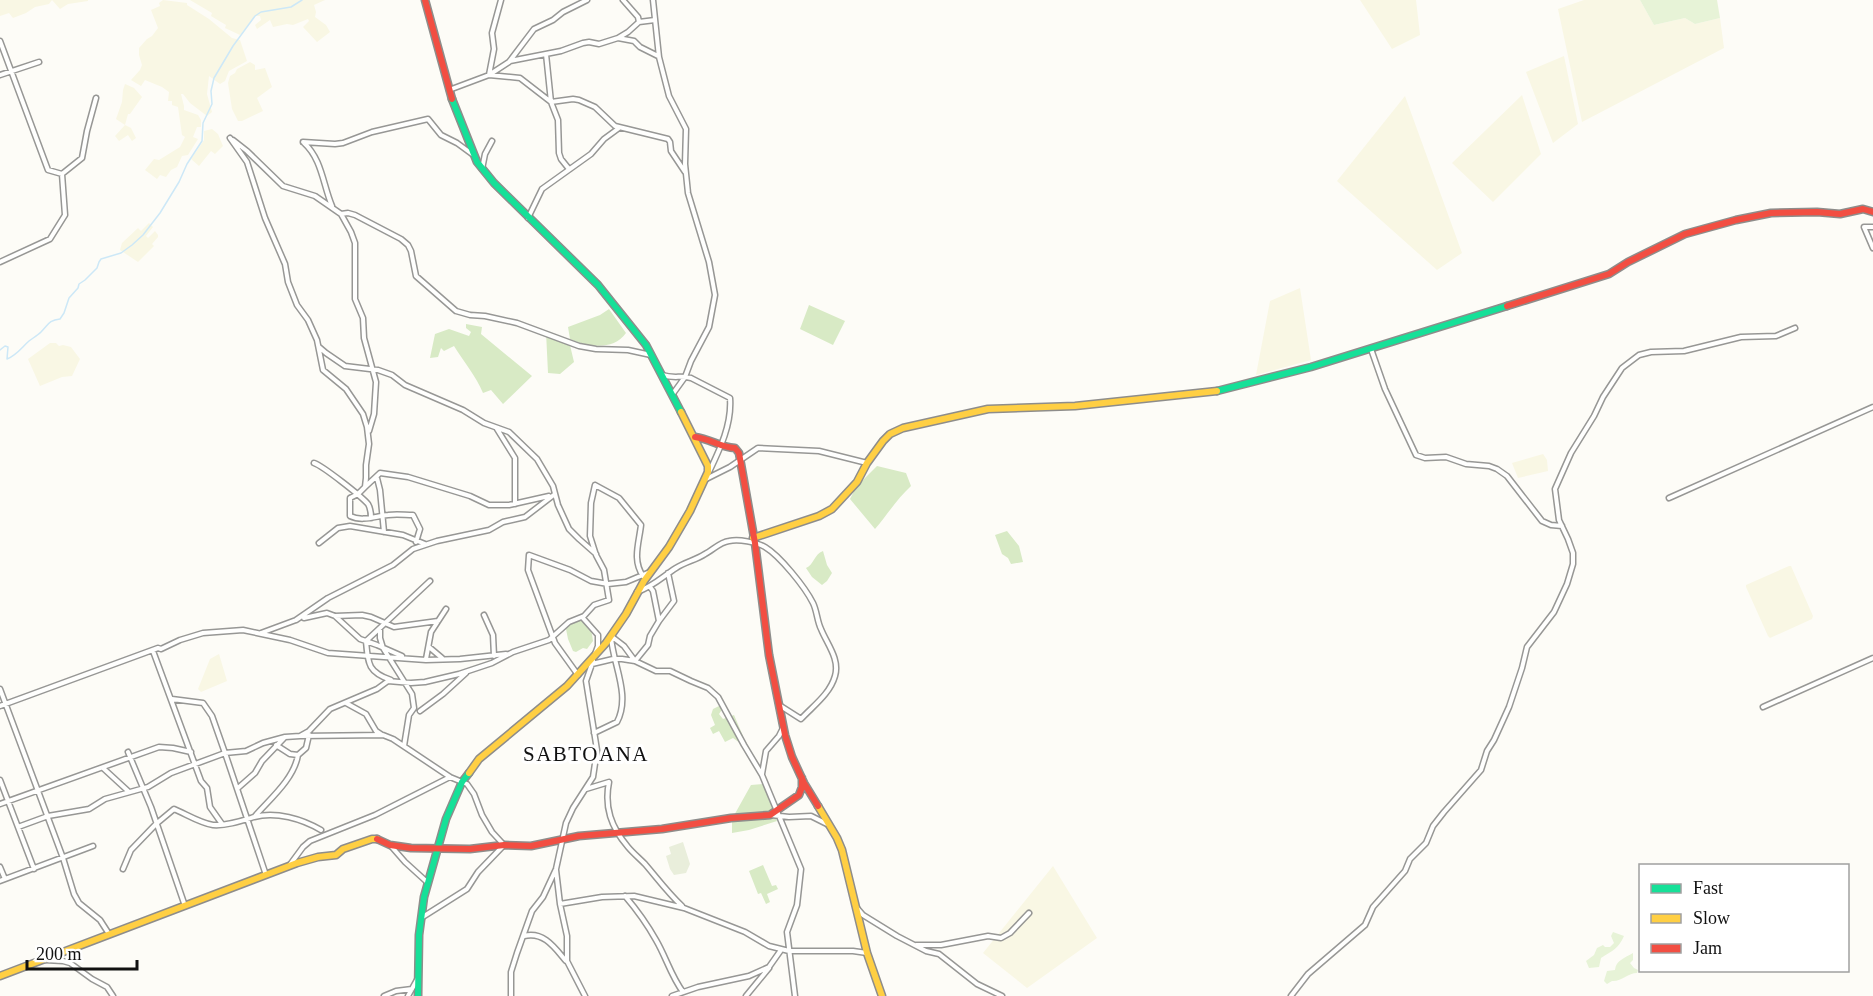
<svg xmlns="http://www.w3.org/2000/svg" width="1873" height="996" viewBox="0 0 1873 996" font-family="'Times New Roman',serif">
  <rect width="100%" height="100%" fill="#fdfcf7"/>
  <path fill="#f9f7e4" d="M0 0H88V1L68 4 60 9 52 0 49 4 35 7 26 13 13 18 9 13 0 16Z
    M163 0 187 3V5L209 19 232 38 240 40 247 61 229 71 225 81 220 84 209 76 207 94 212 112 207 116 190 103 183 94H181L184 106V110L198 115 201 120V127H197L193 137 198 139 188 155 182 156 177 167 171 170 166 177 160 175 157 179 145 170 154 159 159 160 180 147 185 137 182 135 178 107 172 105V101H168L169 92 162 87 145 80 141 86 131 80 140 70 142 65 139 55V48L147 39 152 36 158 28 151 10 160 6 159 3Z
    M190 0H325L314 5 316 12 315 17 326 25 330 32 317 42 303 27 309 21 308 19 293 25 287 24 273 27 270 20 257 29 255 25 261 20 260 16H255L240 35 225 28 226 25 211 16 212 13Z
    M1360 0H1416L1420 35 1392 49Z
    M1584 0H1640L1654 25 1685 18 1695 24 1720 18 1724 48 1582 122 1558 9Z
    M1564 56 1578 124 1553 143 1526 72Z
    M250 62 255 65V70L265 68 272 87 257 98 263 111 242 121H238L232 109 228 83 230 76 235 73 237 69Z
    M125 84 134 88 142 97 130 114H128L125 125 131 128 136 138 132 141 128 135 119 141 115 136 125 125 116 119 122 102 123 90Z
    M1522 95 1541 154 1493 202 1452 163Z
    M1405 96 1462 253 1437 270 1337 181Z
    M212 129 218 134 223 146 215 154 211 151 199 166 191 159 204 140V131Z
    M149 223 153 227 146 236 148 238 155 231 158 235V237L152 244 154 246 138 262 120 250 122 243 138 228 141 231Z
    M1300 288 1311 360 1256 375 1270 301Z
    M50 343H56L59 346 63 345 71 347 80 359 72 376 62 377 40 386 28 359Z
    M1543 454 1547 460 1548 471 1518 478 1512 463Z
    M1789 566H1791L1813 616 1812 619 1770 638 1768 636 1746 587V585Z
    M219 654 227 681 201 692 198 689 210 659Z
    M1053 866 1097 938 1027 988 983 953Z"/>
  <path fill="#e7f3d7" d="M1640 0H1717L1720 18 1695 24 1685 18 1654 25Z
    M1613 932 1624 936C1619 948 1612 951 1601 958L1599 967 1589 968 1586 961 1594 955 1597 948 1603 945 1605 947H1610L1614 943 1611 936Z
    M1633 953V960L1630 963 1634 968 1638 970 1637 973C1628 973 1621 982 1612 981L1607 984 1604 981 1607 971 1615 970C1616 960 1625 958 1633 953Z"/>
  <path fill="#d8eac5" d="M809 305 845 321 833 345 800 329Z
    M609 309 626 333C613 351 588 347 570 339L568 327 600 315Z
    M466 324 482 327 481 334 532 376 503 404 491 390 483 393C476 376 464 362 454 346L444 351 441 348 438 357 430 358 435 334 449 329 469 336 471 332 466 328Z
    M546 332 569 341 574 362 560 374 548 373Z
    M877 466 906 473 911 486C897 499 887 515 875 529L850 499 856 487Z
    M1007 531 1019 546 1023 562 1011 564 1008 558 1002 554 995 535Z
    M823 551 827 565 832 573 827 581 822 585 812 577 806 568C814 565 814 554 823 551Z
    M579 620C590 621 592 631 593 641L587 649 583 648 576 652 573 651 568 639 566 629 570 623Z
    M721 705 723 708 719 714 723 719 734 715 743 736 740 743 733 738 725 742 719 731 713 734 710 728 715 725 711 715 713 709Z
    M763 784 777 821 749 830 732 833V819L751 785Z
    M763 865 772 886 776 885 778 889 767 894 770 902 766 904 761 893 758 894 749 871Z"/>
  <path fill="#e9eedb" d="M683 842 690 864 686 873 674 875 670 869 666 856 671 854 669 847Z"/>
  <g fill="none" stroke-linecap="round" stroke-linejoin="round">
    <path stroke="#cde8f7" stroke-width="1.5" d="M0 350 5 346 8 347 7 359C17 355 22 347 29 341 33 338 38 335 41 332 48 325 49 320 60 319L64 313 69 298 78 288 79 284 85 280 97 268 99 262 101 259 121 253 132 245 143 235 160 213 179 182 187 164 202 141 203 123 212 104 211 91 214 78 233 46 255 16 261 12 291 7 302 0"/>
    <defs>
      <path id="street" d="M501 0 492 33 494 49 489 75 520 78 551 102 573 99 579 100 595 107 615 126 668 139 670 142 671 151 685 172
        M623 0 638 17 639 22 655 20
        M653 0 659 57 669 96 686 129 685 164 688 193 709 262 715 295 709 327 691 361 685 377 672 395
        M618 38 628 32 639 22
        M0 41 48 170 62 174
        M546 54 551 102 558 120 559 153 561 159 569 169
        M510 61 561 51 583 43 589 42 599 44 618 38 634 41 640 47 658 56
        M0 75 39 62
        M449 90 489 75 509 62 534 29 553 20 563 12 587 0
        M230 138 247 162 265 218 285 264 288 282 297 305 308 320 317 340 323 370 346 389 363 414 367 427 369 444 366 465V478L365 487 358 494 350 498V516C362 522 376 516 388 515 397 514 405 515 413 515L420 529 416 542
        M233 140 247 151 283 186 315 196 341 214 351 232 355 243V299L363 318 364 338 376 382 374 414 369 431
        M303 142 335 144 343 143 372 132 428 119 441 135 457 143 472 154
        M304 143C322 159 323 185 332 206
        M482 169 485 154 492 141
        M341 214 348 213 355 215 401 239 408 245 411 251 416 276 456 311 470 315 485 316 517 323 579 346 596 349 628 350 651 355
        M528 218 542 189 591 154 604 139 619 128
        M1873 227H1864L1873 248
        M0 262 50 239 65 215 62 174 82 158 87 131 96 98
        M319 347 326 353 345 366 378 370 392 375 405 385 463 410 484 423 509 432 537 459 553 486 558 505 569 529 579 539 596 554
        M1371 349 1385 389 1416 455 1425 458 1446 457 1466 464 1489 466 1497 469 1507 476 1542 521 1551 525 1562 526
        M662 375C675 379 680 375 691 378L730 398C732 424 720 449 709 472
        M497 429 515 458V504
        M314 463C323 466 361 496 368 504 371 509 371 513 371 518
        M377 478 380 490 384 532
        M706 479 730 467 758 448 819 451 867 463
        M365 487 380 473 408 477 470 496 489 505H509L549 496
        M1669 498 1873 407
        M319 543 338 528 350 526 403 535 425 544
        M637 592C654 586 662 577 676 568 685 562 696 560 705 554 713 550 720 542 729 541 739 539 756 542 765 547 780 556 805 587 813 603 817 611 817 621 821 629 827 644 840 659 835 676 830 694 813 706 801 719L779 705
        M484 615 493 635 494 656
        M335 616 360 639 377 645 402 656
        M582 617 598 635V646L595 654
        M304 618 327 613 335 616 362 615 371 617 394 627 438 621
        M296 620 328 598 393 565 413 549 437 541 489 530 503 522 525 517 555 494
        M659 621 674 601 668 573
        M380 630V638L383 648 412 694 414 708 409 715 404 746
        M261 633 296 620
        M611 636 624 646 635 661 648 645 650 636 659 621 653 591 650 587
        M429 647 442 658
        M153 651 201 781 207 788 210 807 222 824
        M426 659 431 632 446 609
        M592 664 613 659H622L635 661 656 671H670L691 681 708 688 718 697 744 745 762 775 801 869 797 905 787 932 795 996
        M578 675 555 643 528 570 529 555 570 570 591 581 608 584 626 582 650 572
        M391 680C368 672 368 664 366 641L430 581
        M0 689 63 858 74 894 79 903 100 920 109 934
        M172 699 203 703 212 716 225 753 246 751 263 743 285 737 300 736 309 731 330 709 377 689 388 681 411 683 425 682 459 674 492 663 513 652 549 640 569 622 584 616 594 605 609 600 604 570 596 555 590 536 591 503 595 485 619 498 641 525C639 543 632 560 643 576
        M346 703 366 714 376 731 382 735
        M0 706 158 648 161 649 180 640 203 633 243 630 290 640 328 653 426 660 460 659 506 654
        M1763 707 1873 658
        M420 711 443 694 466 673
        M594 733 617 722C631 695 613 665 611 637
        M301 736 383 735 393 739 450 777 467 784 474 794 482 815 492 832 504 845 478 872 467 889 421 918
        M276 745 290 754 298 755 306 748 309 735
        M128 752 151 807 185 906
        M103 768 128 791
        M762 774 766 751 779 736 783 728
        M0 780 34 869
        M238 788 255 773 262 761 284 738
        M586 789 609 782C604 807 611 827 628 847 633 853 639 858 645 864 657 878 668 893 682 906
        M0 804 159 747 173 748 191 752
        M771 815 789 817 811 816 827 824
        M255 816C270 799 294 779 298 755
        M18 827 48 816 89 809 105 799 148 787 171 773 225 753 266 875
        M391 846 405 862 427 882
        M289 866 303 847 310 841 375 815 450 777
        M0 867 5 879
        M123 869 131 850 156 824 174 809C186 814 200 823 213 825 226 826 241 821 254 817 276 811 302 819 321 830
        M556 870 560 904 567 936V961L585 996
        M0 881 93 846
        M625 896C637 910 647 924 656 940 666 957 671 976 683 992
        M560 904 602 897 634 896 684 908 745 932 769 946 789 951H853L867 953
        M857 908 863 915 897 936 926 951 939 954 977 984 1002 996
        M524 936C544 931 555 948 566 961
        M916 945H941L988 936 1001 938 1010 933 1029 913
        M45 960 63 961 70 963 92 979 107 987 113 996
        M384 996 396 991 412 989
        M408 996 418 978
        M511 996V972L517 953 532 911 543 897 556 869 566 823 573 808 593 777 597 750 586 681 593 661
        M672 996 698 987 749 976 769 967 781 950
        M746 996 769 968
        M1291 996 1308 974 1365 925 1373 907 1405 871 1410 859 1426 843 1433 826 1444 812 1481 770 1487 751 1494 740 1509 707 1522 668 1527 647 1554 612 1567 584 1573 564V553L1568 539 1559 520 1555 489 1571 453 1594 416 1603 397 1622 368 1639 355 1651 352 1684 351 1741 337 1776 336 1795 328"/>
      <path id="fast" d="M452 99 477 162 494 183 598 285 646 345 681 412
        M1217 391 1311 367 1507 306
        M418 996 419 935 424 897 446 819 462 782 469 773"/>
      <path id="slow" d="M753 538 819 516 832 509 857 482 867 463 883 441 890 434 903 428 988 409 1075 406 1217 391
        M469 773 479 759 567 686 606 643 626 614 644 581 669 547 690 511 708 472V466L681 412
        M818 806 837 838 842 850 867 953 882 996
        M0 976 297 863 318 857 336 855 343 849 372 839H377"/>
      <path id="jam" d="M425 0 452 99
        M1507 306 1609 274 1628 262 1685 234 1736 220 1771 213 1817 212 1840 214 1863 209 1873 212
        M695 437C711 439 719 447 735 448L739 453 755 543 769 655 785 735 792 757 804 783 818 806
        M377 839 390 845 411 848 470 849 504 845 531 846 579 836 662 829 731 818 770 815 799 795 802 787V778"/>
    </defs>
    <use href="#street" stroke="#979795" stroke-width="7"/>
    <use href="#fast" stroke="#8e8d8b" stroke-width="9"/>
    <use href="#slow" stroke="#8e8d8b" stroke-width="9"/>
    <use href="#jam" stroke="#8e8d8b" stroke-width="9"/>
    <use href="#street" stroke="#fffffe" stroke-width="4"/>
    <use href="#fast" stroke="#16e098" stroke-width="6"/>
    <use href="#slow" stroke="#ffcf43" stroke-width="6"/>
    <use href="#jam" stroke="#f24e42" stroke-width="6"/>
  </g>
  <g text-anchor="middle" stroke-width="6" stroke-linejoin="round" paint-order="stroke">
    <g font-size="21" letter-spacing="1.5" fill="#111" stroke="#fff">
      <text x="586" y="761">SABTOANA</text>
    </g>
  </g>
  <rect x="1639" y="864" width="210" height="108" fill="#ffffff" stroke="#a0a0a0" stroke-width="1.5"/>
  <rect x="1651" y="884" width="30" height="9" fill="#16e098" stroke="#a0a0a0" stroke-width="1.5"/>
  <text x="1693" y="894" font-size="18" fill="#111111">Fast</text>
  <rect x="1651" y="914" width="30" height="9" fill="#ffcf43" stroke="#a0a0a0" stroke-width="1.5"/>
  <text x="1693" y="924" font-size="18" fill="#111111">Slow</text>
  <rect x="1651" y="944" width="30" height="9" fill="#f24e42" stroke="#a0a0a0" stroke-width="1.5"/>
  <text x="1693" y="954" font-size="18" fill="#111111">Jam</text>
  <path d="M27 960v9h110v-9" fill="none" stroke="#111111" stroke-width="3"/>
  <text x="36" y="960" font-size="18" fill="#111111" stroke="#ffffff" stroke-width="4.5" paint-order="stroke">200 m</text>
</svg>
